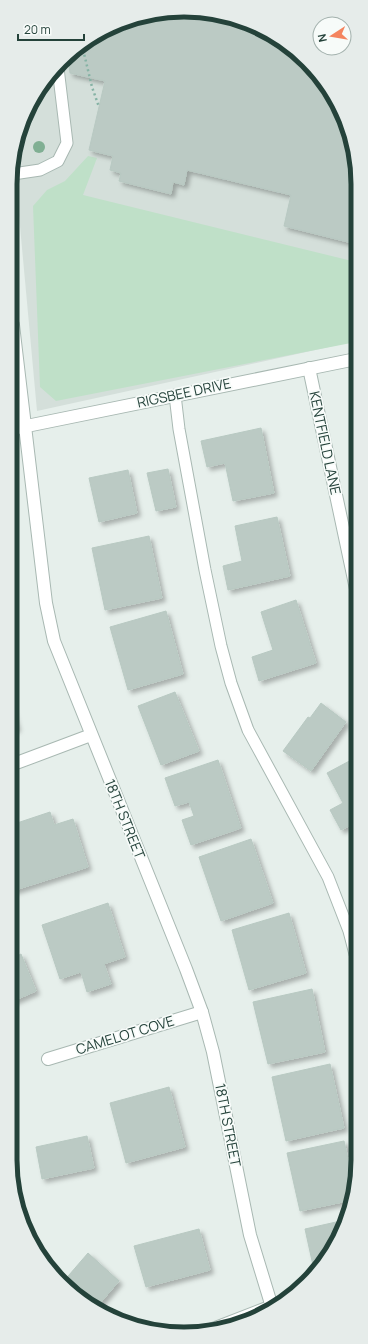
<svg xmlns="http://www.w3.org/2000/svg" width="368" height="1344" viewBox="0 0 368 1344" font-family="Manrope,sans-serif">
  <defs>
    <filter id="shadow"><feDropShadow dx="3.5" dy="3.5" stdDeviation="2" flood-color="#0004"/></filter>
  </defs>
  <rect width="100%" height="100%" fill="#e6efeb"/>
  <path fill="#d4dfda" d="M87 39 315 69 340 107 357 162 356 341 37 411 13 150 39 88Z"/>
  <path fill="#bfe0c8" d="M88 156 97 158 83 195 356 262V342L56 401 40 387 33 206 47 190 65 181Z"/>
  <path fill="#bbcac4" stroke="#b8c9c2" filter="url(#shadow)" d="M150 13H218L271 33 315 69 340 107 357 162 356 244 284 226 291 195 187 170 184 185 173 182 171 194 119 181 121 173 110 170 113 156 89 150 105 81 70 73 68 58 87 39Z
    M261 428 274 493 233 501 225 463 207 467 201 441Z
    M168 469 176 507 156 511 147 473Z
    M128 470 137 513 99 522 89 478Z
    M277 517 290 576 228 590 223 566 242 561 235 526Z
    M149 536 162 598 105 610 92 548Z
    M296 600 316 663 259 681 252 657 273 650 261 612Z
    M166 611 183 674 128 690 110 627Z
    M175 692 199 751 161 765 138 706Z
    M321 703 346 722 311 771 283 751 308 717 310 718Z
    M11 706 17 728 11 730Z
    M355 758V823L341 830 330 810 343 803 327 773Z
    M218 760 241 828 191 845 182 820 194 816 189 802 175 806 165 778Z
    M50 812 54 825 73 819 88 867 12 891 11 886V840L15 839 11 825Z
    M251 839 273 903 221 921 199 857Z
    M108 903 125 957 104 964 111 984 87 992 81 972 60 979 42 925Z
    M289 913 306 973 249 990 232 930Z
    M21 954 36 991 11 1002V959Z
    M312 989 325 1052 268 1064 253 1002Z
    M330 1064 344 1128 286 1141 272 1077Z
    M169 1087 185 1147 126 1163 110 1103Z
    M87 1136 94 1168 42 1179 36 1147Z
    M344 1141 355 1191 352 1200 300 1211 287 1153Z
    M345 1220 335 1247 314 1270 305 1229Z
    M199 1229 210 1270 146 1287 134 1246Z
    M88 1253 119 1281 96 1308 63 1282Z"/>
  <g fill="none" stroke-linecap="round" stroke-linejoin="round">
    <defs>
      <path id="service" d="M13 174 40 170 58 161 67 143 58 68
        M175 395 179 429 205 570 221 646 231 683 248 730 328 877 349 931 355 954"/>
      <path id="minor" d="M309 368 356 589
        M11 765 91 735
        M48 1059 202 1012
        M210 1330 272 1306"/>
      <path id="tertiary" d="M13 325 46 603 54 641 186 969 202 1012 213 1052 250 1235 272 1307
        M12 429 356 359"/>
    </defs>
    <use href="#service" stroke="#a8b8b2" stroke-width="13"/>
    <use href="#minor" stroke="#a8b8b2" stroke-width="14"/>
    <use href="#tertiary" stroke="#a8b8b2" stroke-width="14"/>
    <path stroke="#86b3a5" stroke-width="2.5" stroke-dasharray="2 3" stroke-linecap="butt" d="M82 45 92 87 99 107"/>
    <use href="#service" stroke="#fff" stroke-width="11"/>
    <use href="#minor" stroke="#fff" stroke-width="12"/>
    <use href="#tertiary" stroke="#fff" stroke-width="12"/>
  </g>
  <circle fill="#80af93" cx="39" cy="147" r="6"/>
  <g text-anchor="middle" stroke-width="3.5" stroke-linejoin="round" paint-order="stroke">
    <g font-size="14" fill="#24423a" stroke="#f7fbf9">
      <text transform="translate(184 393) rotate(-12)" y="5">RIGSBEE DRIVE</text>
      <text transform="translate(325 443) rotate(78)" y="5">KENTFIELD LANE</text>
      <text transform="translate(125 819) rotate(68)" y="5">18TH STREET</text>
      <text transform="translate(125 1035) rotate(-17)" y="5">CAMELOT COVE</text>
      <text transform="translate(228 1125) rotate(79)" y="5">18TH STREET</text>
    </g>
  </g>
  <path d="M0 0H368V1344H0ZM184 17H184A167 167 0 0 1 351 184V1160A167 167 0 0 1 184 1327H184A167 167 0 0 1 17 1160V184A167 167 0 0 1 184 17Z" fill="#e6ecea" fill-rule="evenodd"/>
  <path fill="none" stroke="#24423a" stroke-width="5" d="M184 17H184A167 167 0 0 1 351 184V1160A167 167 0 0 1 184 1327H184A167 167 0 0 1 17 1160V184A167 167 0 0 1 184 17Z"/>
  <g transform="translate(332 36) rotate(258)"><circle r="19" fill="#f7fbf9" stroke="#a3b1ad"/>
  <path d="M0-3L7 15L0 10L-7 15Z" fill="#f4845f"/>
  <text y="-6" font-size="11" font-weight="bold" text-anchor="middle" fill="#24423a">N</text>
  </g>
  <path d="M18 34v6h66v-6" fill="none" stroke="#24423a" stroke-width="2"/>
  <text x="24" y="34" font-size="12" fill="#24423a" stroke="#f7fbf9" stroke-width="3" paint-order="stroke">20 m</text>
</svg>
